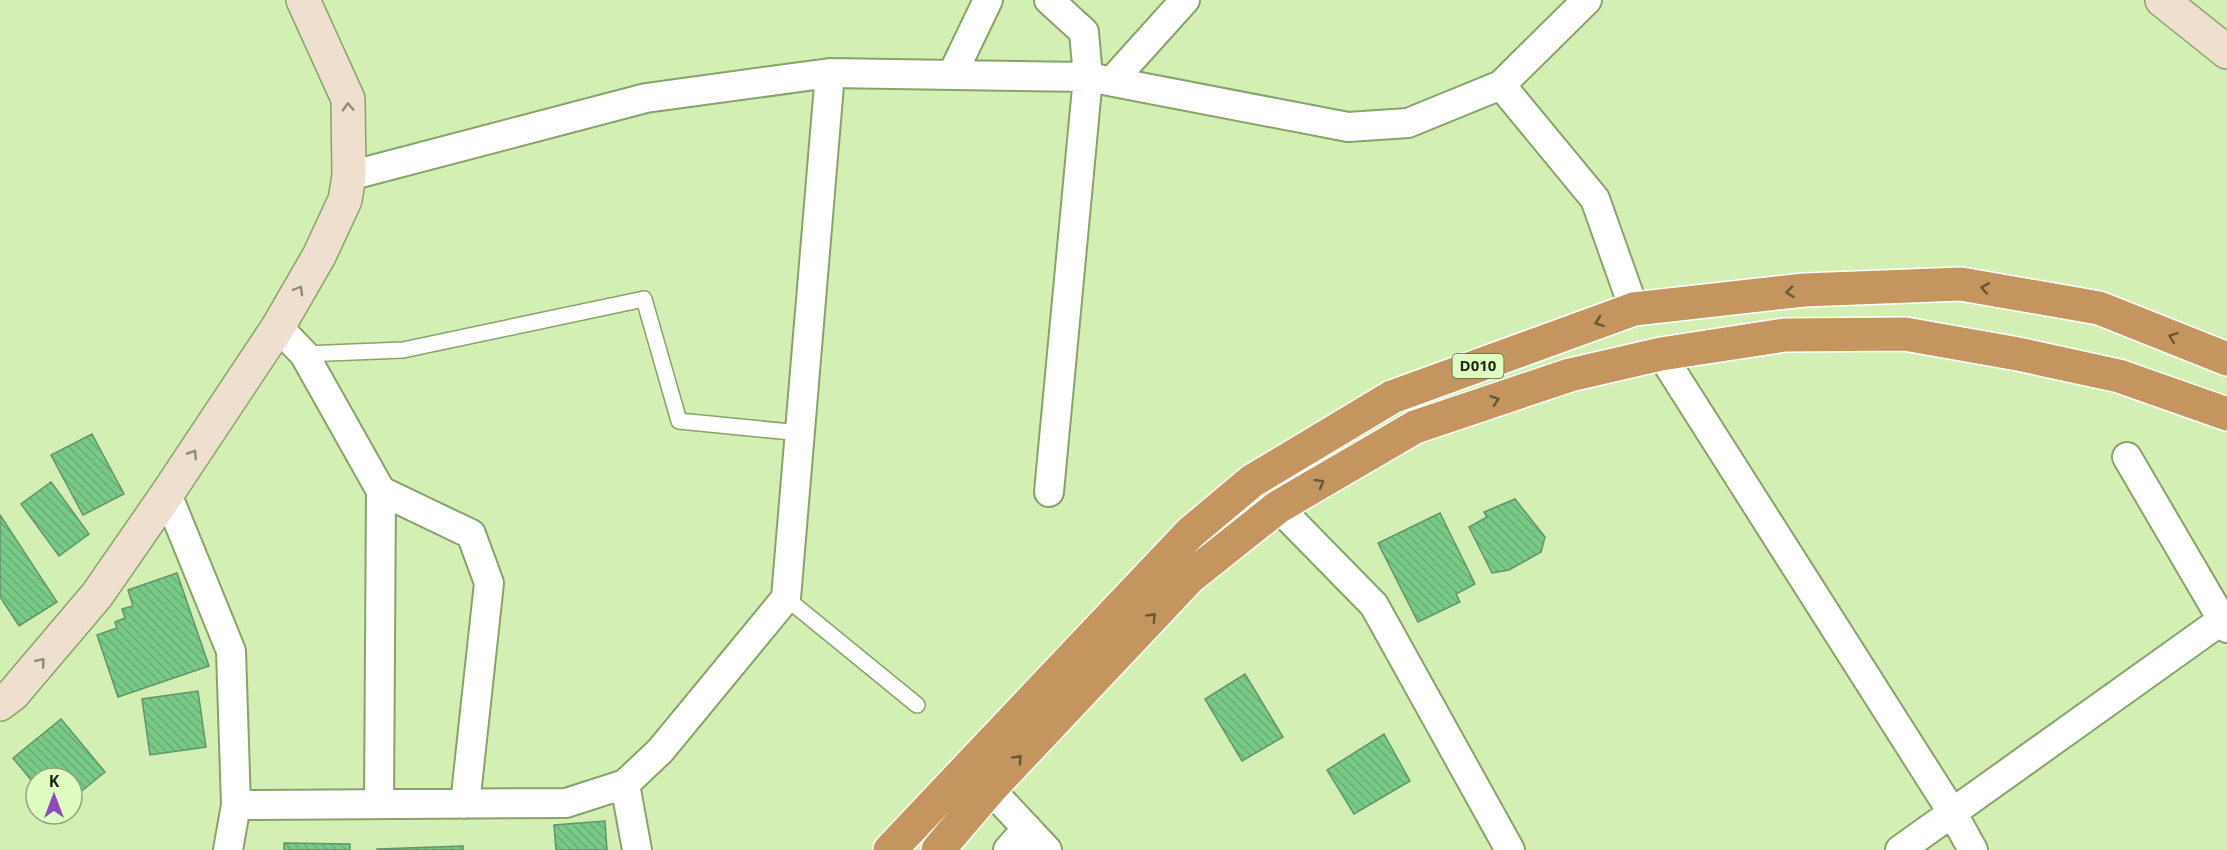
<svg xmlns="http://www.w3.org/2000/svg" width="2227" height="850" viewBox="0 0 2227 850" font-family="'Open Sans',sans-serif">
  <defs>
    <pattern id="building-back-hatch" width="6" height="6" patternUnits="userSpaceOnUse" patternTransform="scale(1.5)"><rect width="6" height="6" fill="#79ca87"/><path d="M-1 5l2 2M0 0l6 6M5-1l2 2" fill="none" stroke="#68ad73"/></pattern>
  </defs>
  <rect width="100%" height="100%" fill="#d3efb4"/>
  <path fill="url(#building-back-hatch)" stroke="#62946a" stroke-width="1.5" d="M92 434 124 494 83 515 51 455Z
    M51 482 89 534 59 556 21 504Z
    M1515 499 1545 537 1541 552 1509 570 1492 573 1469 527 1487 517 1484 512Z
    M1440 513 1475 584 1456 594 1460 602 1418 622 1378 543Z
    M0 515 57 602 19 626 0 597Z
    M177 573 209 666 118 697 97 635 117 628 115 622 125 618 122 609 133 606 128 590Z
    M1245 674 1283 737 1242 761 1205 699Z
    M198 691 206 747 150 755 142 699Z
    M61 719 105 772 72 799V778H36V786L13 758Z
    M1384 734 1410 781 1354 814 1327 770Z
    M605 821 607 850H556L554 825Z
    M284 843 350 844V850H284Z
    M463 846V850H377V849Z"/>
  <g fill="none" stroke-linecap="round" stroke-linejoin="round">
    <defs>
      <path id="lane" d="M304 354 403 350 644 299 679 421 801 433
        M786 598 917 705"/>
      <path id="street" d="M1049 0 1084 32 1088 77 1049 492
        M952 75 988 0
        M1112 81 1185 0
        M1501 85 1595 199 1634 309
        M349 176 646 98 830 73 1088 77 1348 127 1408 123 1501 85 1587 0
        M278 327 304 354 381 491 471 534 489 583 465 804
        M1661 354 1952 812 1973 850
        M2127 457 2227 628
        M167 494 231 651 236 805 228 850
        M1278 507 1374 605 1510 850
        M625 784 637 850
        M990 789 1047 850
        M379 804 381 491
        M236 805 566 803 625 784 660 751 786 598 830 73
        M1008 850 1027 828
        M1900 850 2222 620"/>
      <path id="secondary" d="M2162 0 2227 52
        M0 704 13 694 97 595 167 494 278 327 319 256 345 200 349 176 348 99 303 0"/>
      <path id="highway" d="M890 850 1190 533 1252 481 1392 397 1634 309 1804 290 1961 284 2099 308 2227 359
        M938 850 990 789 1190 577 1278 507 1415 427 1570 375 1661 354 1785 335 1905 334 2018 354 2119 376 2227 414"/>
    </defs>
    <use href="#lane" stroke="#88a26a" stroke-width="18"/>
    <use href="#street" stroke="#88a26a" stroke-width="32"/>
    <use href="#secondary" stroke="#88a26a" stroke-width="36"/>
    <use href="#highway" stroke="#fff" stroke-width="36"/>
    <use href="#lane" stroke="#fff" stroke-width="15"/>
    <use href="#street" stroke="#fff" stroke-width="28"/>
    <use href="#secondary" stroke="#eedfcf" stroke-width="33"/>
    <use href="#highway" stroke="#c5955f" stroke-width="33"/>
  </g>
  <defs><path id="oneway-chevron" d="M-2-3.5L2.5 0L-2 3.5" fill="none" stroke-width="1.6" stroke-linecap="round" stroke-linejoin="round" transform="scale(1.5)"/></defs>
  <g stroke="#8f8b79">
    <use href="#oneway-chevron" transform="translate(348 107) rotate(-93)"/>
    <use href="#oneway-chevron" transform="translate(299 290) rotate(-60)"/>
    <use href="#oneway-chevron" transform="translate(193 454) rotate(-57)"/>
    <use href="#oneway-chevron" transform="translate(41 662) rotate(-50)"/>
  </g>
  <g stroke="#675733">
    <use href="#oneway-chevron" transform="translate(1985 288) rotate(-170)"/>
    <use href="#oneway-chevron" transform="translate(1790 292) rotate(174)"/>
    <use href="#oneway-chevron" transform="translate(1599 322) rotate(160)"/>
    <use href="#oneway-chevron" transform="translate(2173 337) rotate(-159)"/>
    <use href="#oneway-chevron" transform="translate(1495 400) rotate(-19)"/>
    <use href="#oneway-chevron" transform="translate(1320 483) rotate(-30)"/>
    <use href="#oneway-chevron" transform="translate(1152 617) rotate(-47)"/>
    <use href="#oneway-chevron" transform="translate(1018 759) rotate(-47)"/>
  </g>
  <g text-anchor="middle" stroke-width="5" stroke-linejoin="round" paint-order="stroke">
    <rect fill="#e0fdc1" stroke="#566644" stroke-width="1.5" x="1452.5" y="354" width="51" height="24" rx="4.5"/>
    <g font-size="15" font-weight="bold" fill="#1b250f">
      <text x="1478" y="371">D010</text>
    </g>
  </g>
  <g transform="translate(54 796)"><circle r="28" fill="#e0fdc1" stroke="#91a77a" stroke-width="1.5"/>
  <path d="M0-4.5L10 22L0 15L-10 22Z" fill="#8e4abe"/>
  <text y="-9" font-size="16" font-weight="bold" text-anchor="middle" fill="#1b250f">K</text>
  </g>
</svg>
